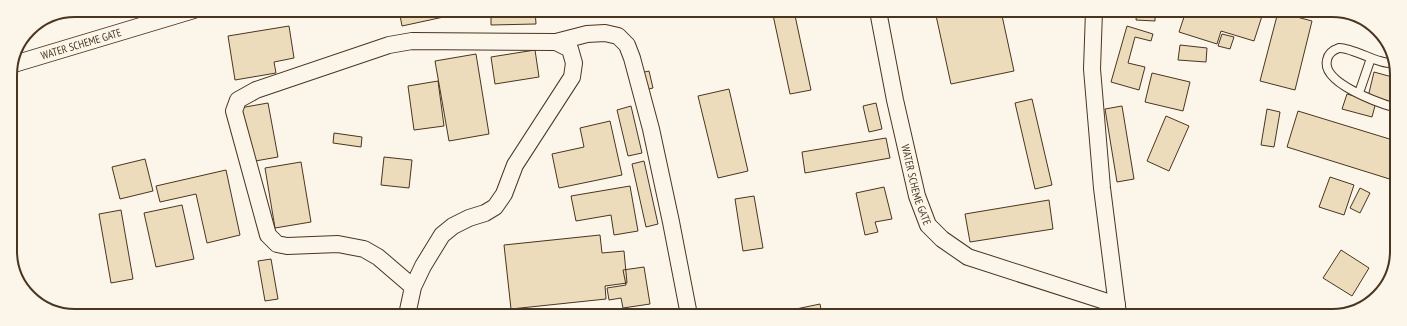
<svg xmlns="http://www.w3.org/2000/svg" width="1407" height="326" viewBox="0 0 1407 326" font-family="'PT Sans Narrow',sans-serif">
  <rect width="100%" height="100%" fill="#fbf6e9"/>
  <path fill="#ecdcbc" stroke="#4a3520" d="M399 10H476L402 26Z
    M491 10H535L536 24 491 25Z
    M538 10H553V17L538 16Z
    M794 11 811 90 790 94 773 15Z
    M935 11H1001L1014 71 951 84Z
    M1137 11H1155V21L1136 20Z
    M1186 11H1248L1262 16 1254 41 1221 31 1217 44 1179 32Z
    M1278 12 1312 21 1295 90 1260 81Z
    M289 26 294 58 274 62 276 73 235 80 228 36Z
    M1127 26 1153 34 1151 41 1135 37 1128 63 1145 67 1139 90 1111 82Z
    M1222 34 1234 37 1230 49 1218 46Z
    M1180 45 1207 48 1206 62 1178 60Z
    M535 50 539 77 495 84 491 57Z
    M476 54 489 134 449 141 435 61Z
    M649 71 653 88 640 91 636 74Z
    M1374 72 1396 78V104L1368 97Z
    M1152 73 1190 82 1183 111 1145 102Z
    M438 81 444 126 414 130 408 86Z
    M729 89 748 171 718 178 698 96Z
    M1347 94 1376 102 1372 117 1342 109Z
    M1032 99 1052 185 1035 189 1015 103Z
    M268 103 278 157 244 163 234 109Z
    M876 103 882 129 869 132 863 106Z
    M631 106 642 153 628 156 617 110Z
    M1122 106 1134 179 1117 182 1105 109Z
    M1267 109 1280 112 1274 147 1261 145Z
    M1298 111 1396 141V181L1287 147Z
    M1166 116 1189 126 1169 171 1147 161Z
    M610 121 622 175 559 188 552 154 584 147 580 128Z
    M334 133 362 137 361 147 333 143Z
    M886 138 890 158 805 173 802 152Z
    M384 157 412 160 409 188 381 185Z
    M145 159 153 191 120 199 112 167Z
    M644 161 658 224 646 227 632 164Z
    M301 162 311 222 275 228 265 168Z
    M226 170 240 235 207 243 196 194 160 202 156 186Z
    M1330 177 1354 185 1344 215 1319 207Z
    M630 186 638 231 614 235 611 215 576 221 571 196Z
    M884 187 892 219 875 222 878 232 865 235 856 193Z
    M1360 188 1370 193 1360 213 1350 208Z
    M754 196 763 248 743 251 735 199Z
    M1049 200 1053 229 970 242 965 214Z
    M182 205 194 259 156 267 144 213Z
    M1391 209 1396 210V229H1390Z
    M121 210 133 279 111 283 99 214Z
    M600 235 602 253 624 251 627 283 605 286 606 299 511 309 504 245Z
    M1341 250 1369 268 1352 296 1323 278Z
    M271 259 278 299 265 301 258 261Z
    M644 267 650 304 623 308 621 298 609 300 607 288 626 285 623 270Z
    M820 304 822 315H797L796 309Z
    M590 310 591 315H542Z"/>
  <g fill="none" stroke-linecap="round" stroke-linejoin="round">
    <defs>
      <path id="lane" d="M1396 64C1391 63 1385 63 1380 61 1371 59 1348 47 1339 48 1333 50 1328 54 1327 60 1321 83 1379 103 1396 108
        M1359 93 1371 58"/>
      <g id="street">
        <path id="s1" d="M878 11 895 100 917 196 928 225 942 239 968 257 1117 305"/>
        <path d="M1094 11 1092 69 1102 188 1118 314"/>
        <path d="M556 42 587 34 605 33 618 36 627 45 632 58 651 129 671 222 689 315"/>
        <path id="s2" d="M14 64 194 10"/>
        <path d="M407 315 413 287 423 266 442 235 453 226 469 218 485 213 495 207 504 194 515 165 572 77 574 63 570 49 556 42 412 41 389 45 256 90 238 100 234 111 268 235 277 244 287 246 338 244 364 249 378 257 413 287"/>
      </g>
    </defs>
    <use href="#lane" stroke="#4a3520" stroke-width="10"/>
    <use href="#street" stroke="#4a3520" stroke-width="18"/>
    <use href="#lane" stroke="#fbf6e9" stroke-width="8"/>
    <use href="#street" stroke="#fbf6e9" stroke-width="16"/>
  </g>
  <g text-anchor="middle" stroke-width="3" stroke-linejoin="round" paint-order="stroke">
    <g font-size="11" fill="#4a3520" stroke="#fbf6e9">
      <text dy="4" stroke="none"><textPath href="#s2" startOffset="70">WATER SCHEME GATE</textPath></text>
      <text dy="4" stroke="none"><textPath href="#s1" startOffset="178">WATER SCHEME GATE</textPath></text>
    </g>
  </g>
  <path d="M0 0H1407V326H0ZM75 17H1332A58 58 0 0 1 1390 75V251A58 58 0 0 1 1332 309H75A58 58 0 0 1 17 251V75A58 58 0 0 1 75 17Z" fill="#fbf6e9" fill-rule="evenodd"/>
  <path fill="none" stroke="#4a3520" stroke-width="2" d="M75 17H1332A58 58 0 0 1 1390 75V251A58 58 0 0 1 1332 309H75A58 58 0 0 1 17 251V75A58 58 0 0 1 75 17Z"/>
</svg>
